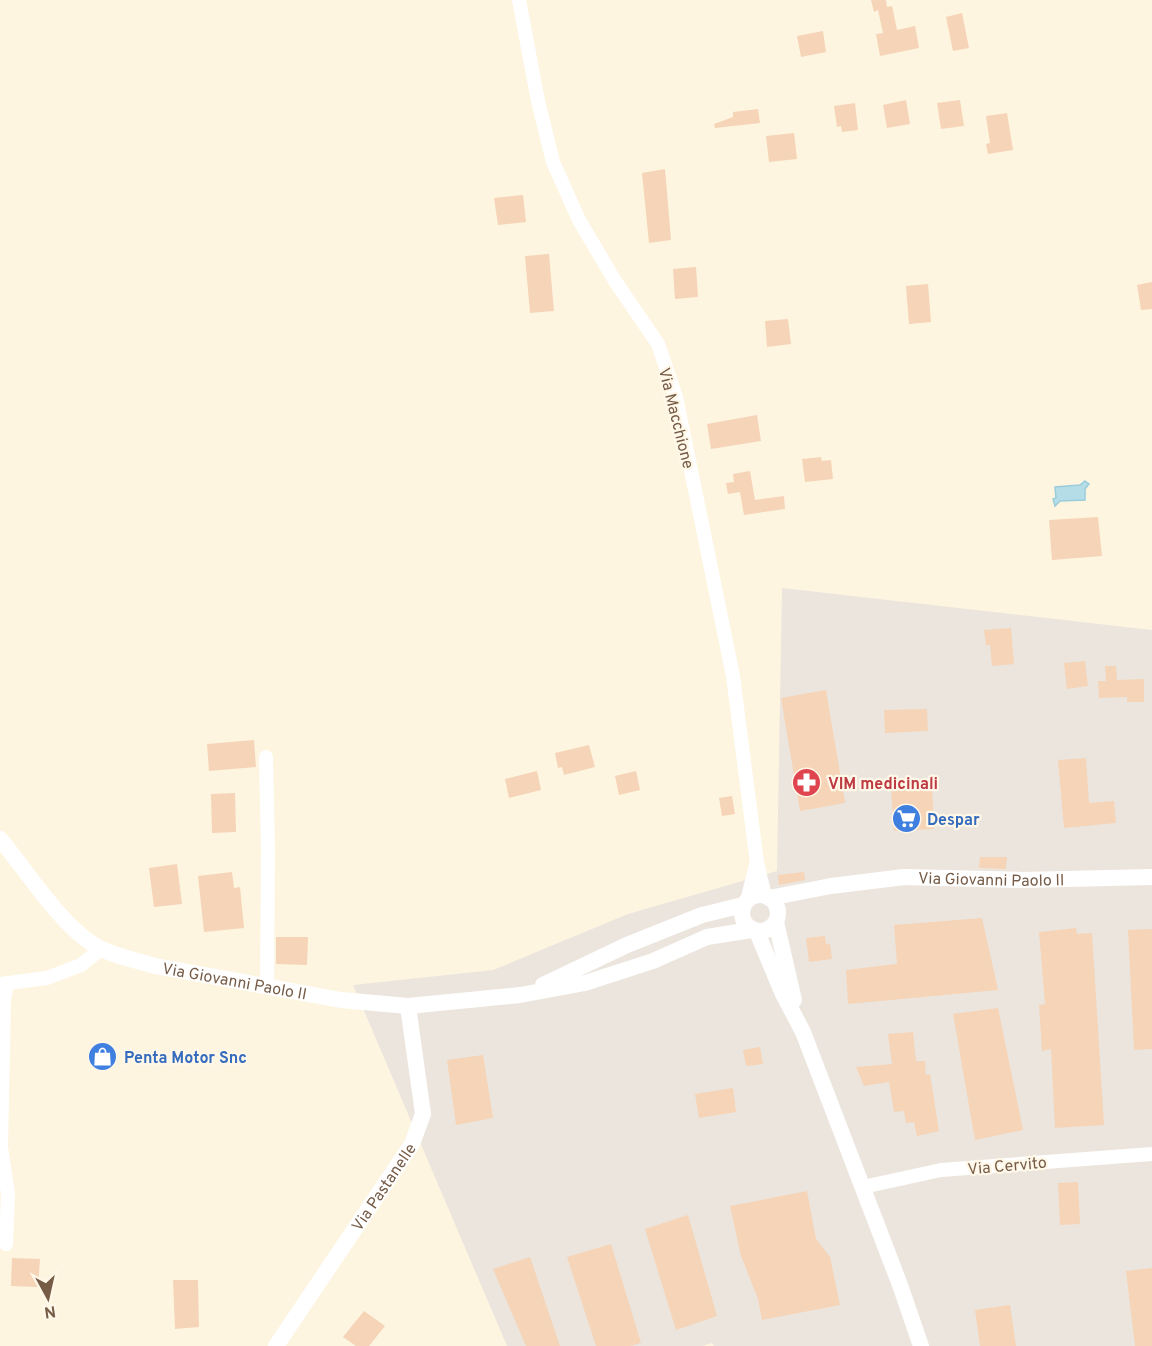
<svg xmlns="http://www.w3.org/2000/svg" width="1152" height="1346" viewBox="0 0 1152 1346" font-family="Overpass,sans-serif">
  <rect width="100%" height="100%" fill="#fef5e1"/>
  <path fill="#ece5dd" d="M782 588 1152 630V1346H714L712 1343 703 1346H507L353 985 493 970 628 914 777 871Z"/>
  <path fill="#b4dde8" stroke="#9accdb" stroke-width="1.5" d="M1085 481 1089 484 1085 489V500L1060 501 1055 506 1053 499 1056 498 1055 487 1080 485Z"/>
  <path fill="#f5d4b7" d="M871 0H886L887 7 892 6 897 30 915 26 919 48 880 56 876 34 883 33 878 10 874 12Z
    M962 13 969 48 953 51 946 17Z
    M823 31 826 52 801 57 797 36Z
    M906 100 910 124 887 128 883 105Z
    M960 100 964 126 941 129 937 103Z
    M855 103 858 130 842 132 841 126 837 127 834 106Z
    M758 109 760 123 715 128 714 124 733 117V112Z
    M1007 113 1013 150 988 154 986 144 990 143 986 116Z
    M794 133 797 159 769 162 766 136Z
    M665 169 671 240 649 243 642 173Z
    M523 195 526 222 498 225 494 198Z
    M549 254 554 311 530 313 525 256Z
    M696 267 698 297 675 299 673 269Z
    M1152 282V309L1141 310 1137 285Z
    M928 284 931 322 909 324 906 286Z
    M788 319 791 344 767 347 765 321Z
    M757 415 761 441 711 449 707 424Z
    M821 457 822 461 831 460 833 479 805 482 802 459Z
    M750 471 755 500 784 496 785 509 744 515 740 492 728 494 726 483 734 482 733 474Z
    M1098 517 1102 556 1052 560 1049 520Z
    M1011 628 1014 664 992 666 990 645H986L984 630Z
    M1085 661 1088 686 1067 689 1064 663Z
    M1105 666H1116L1117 680 1144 679V702H1127V697L1099 698 1098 681H1106Z
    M826 690 845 803 800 811 781 698Z
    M927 709 928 731 885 733 884 710Z
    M254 740 256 767 209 771 207 744Z
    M589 745 595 767 564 775 562 767 558 768 555 753Z
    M1086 758 1089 803 1114 801 1116 823 1064 828 1058 760Z
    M537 771 541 790 509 798 505 779Z
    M636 771 640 790 619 795 615 776Z
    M932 787 934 829 894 831 891 789Z
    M235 793 236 832 212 833 211 794Z
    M732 796 735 814 722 816 719 798Z
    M980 857H1007L1006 869 979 868Z
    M177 864 182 904 154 907 149 868Z
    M232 872 234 888 240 887 244 928 204 932 198 876Z
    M804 872 805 880 779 885 778 875Z
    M982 918 998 990 848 1004 846 970 897 964 894 925Z
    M1076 928 1077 934 1092 933 1104 1125 1055 1128 1051 1049 1042 1051 1039 1005 1045 1004 1039 932Z
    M1152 929V1049L1134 1050 1128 930Z
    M825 936 826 944H830L832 959 809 962 806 938Z
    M276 937H308L307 965 276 964Z
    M998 1008 1023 1130 975 1140 953 1014Z
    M913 1032 916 1061H925L926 1075 930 1074 939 1131 917 1136 914 1122 906 1123 904 1111 894 1112 889 1082 864 1086 856 1067 892 1064 888 1034Z
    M760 1047 763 1064 746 1066 743 1050Z
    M483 1055 493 1118 456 1125 447 1060Z
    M733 1088 736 1112 699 1118 695 1094Z
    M1078 1182 1080 1224 1060 1225 1058 1183Z
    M807 1191 816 1239 830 1257 840 1305 762 1320 758 1299 741 1256 730 1206Z
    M688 1215 717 1316 676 1330 645 1229Z
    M611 1244 641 1343 630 1346H596L567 1257Z
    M530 1257 560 1346H526L493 1269Z
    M12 1258 40 1259 38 1287 11 1286Z
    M1152 1268V1346H1135L1126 1271Z
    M173 1280H198L199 1327 175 1329Z
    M1010 1305 1016 1346H980L975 1310Z
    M364 1311 385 1326 369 1346H356L343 1337Z"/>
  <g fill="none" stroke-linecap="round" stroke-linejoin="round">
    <path stroke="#fff" stroke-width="14" d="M519 0 538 101 553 162 579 220 615 281 658 344 676 397 733 676 757 863 765 896
      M266 757 268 850 267 987
      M747 901 756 865
      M0 984 47 978 81 965 102 948
      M863 1187 941 1170 1152 1154
      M6 1244 8 1194 1 1147 4 1000 7 983"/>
    <g stroke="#fff" stroke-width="16">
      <path id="s1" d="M0 839C27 871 59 923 94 945 113 956 135 960 155 966L341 1000 408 1006 520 995 585 983 653 961 707 937 751 930"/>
      <circle cx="760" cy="913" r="18"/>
      <path id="s2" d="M769 898 831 886 904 877 1023 880 1152 877"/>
      <path d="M776 922 794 1000"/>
      <path d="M757 932 782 992 803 1032 900 1285 921 1346"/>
      <path d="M543 985 627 945 702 915 743 905"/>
      <path id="s3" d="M276 1346 412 1144 423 1114 408 1006"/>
    </g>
  </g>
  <defs>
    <symbol id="pharmacy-disc" viewBox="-11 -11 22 22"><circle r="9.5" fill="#e0444e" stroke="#fff8e9"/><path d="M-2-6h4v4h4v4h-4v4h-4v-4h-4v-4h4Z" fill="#fff"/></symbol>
    <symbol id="supermarket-disc" viewBox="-11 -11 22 22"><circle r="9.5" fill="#3f7fe0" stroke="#fff8e9"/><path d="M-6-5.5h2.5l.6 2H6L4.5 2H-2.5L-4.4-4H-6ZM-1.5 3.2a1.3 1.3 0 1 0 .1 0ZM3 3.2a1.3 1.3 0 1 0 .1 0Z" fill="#fff"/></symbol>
    <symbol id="shop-disc" viewBox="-11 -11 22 22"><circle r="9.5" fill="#3f7fe0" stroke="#fff8e9"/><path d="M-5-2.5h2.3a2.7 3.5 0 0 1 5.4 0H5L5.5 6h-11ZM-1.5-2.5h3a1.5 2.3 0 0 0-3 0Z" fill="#fff"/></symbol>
  </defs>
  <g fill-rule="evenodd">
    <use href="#pharmacy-disc" x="790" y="766" width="33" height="33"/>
    <use href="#supermarket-disc" x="890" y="802" width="33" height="33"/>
    <use href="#shop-disc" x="86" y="1040" width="33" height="33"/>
  </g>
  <g text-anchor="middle" stroke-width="4.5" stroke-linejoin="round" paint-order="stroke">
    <g font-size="16" fill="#765b46" stroke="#fff8e9">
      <text transform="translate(677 418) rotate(76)" y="6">Via Macchione</text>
      <text dy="6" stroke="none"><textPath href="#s2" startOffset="224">Via Giovanni Paolo II</textPath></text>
      <text dy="6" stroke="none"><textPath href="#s1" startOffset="288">Via Giovanni Paolo II</textPath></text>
      <text transform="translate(1007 1165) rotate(-5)" y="6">Via Cervito</text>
      <text dy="6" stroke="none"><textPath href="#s3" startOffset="192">Via Pastanelle</textPath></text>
    </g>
    <g font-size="16" font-weight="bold" fill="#be3a42" stroke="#fff8e9" text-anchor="start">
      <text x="828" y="789">VIM medicinali</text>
    </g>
    <g font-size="16" font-weight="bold" fill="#366cbe" stroke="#fff8e9" text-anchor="start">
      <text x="927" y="825">Despar</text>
      <text x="124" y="1063">Penta Motor Snc</text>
    </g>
  </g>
  <g transform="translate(48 1298) rotate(172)" stroke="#fff8e9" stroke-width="4.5" paint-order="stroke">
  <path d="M0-4.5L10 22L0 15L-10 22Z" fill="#765b46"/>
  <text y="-9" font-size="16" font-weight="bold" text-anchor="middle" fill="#765b46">N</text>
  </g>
</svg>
